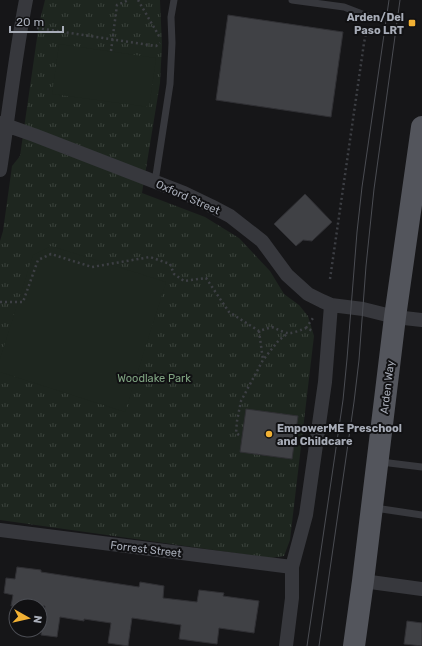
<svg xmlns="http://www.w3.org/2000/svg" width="422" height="646" viewBox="0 0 422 646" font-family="Rubik,sans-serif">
  <defs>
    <pattern id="park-tufts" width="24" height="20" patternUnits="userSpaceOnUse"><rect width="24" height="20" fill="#1e261f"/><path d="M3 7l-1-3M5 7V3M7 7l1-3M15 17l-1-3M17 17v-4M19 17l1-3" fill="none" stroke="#3c433d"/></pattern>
  </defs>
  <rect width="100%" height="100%" fill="#161618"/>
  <path fill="url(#park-tufts)" d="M45 0H160L162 45 160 83 142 193 205 217 239 238 270 271 284 294 299 305 308 316 314 336 290 540 284 556 271 558 0 520V241L3 231 12 166 20 156 39 24Z"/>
  <path fill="#1e261f" d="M59 44 156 58 149 107 52 94Z
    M51 246 166 282 125 412 0 372V359L33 255Z"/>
  <path fill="#404145" stroke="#303034" d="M228 15 343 32 331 117 216 100Z
    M305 194 332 222 312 241 303 240 296 246 274 224Z
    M246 409 298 416 292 459 240 452Z
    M17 567 41 570V572L139 587 140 582 164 586 163 598 197 602 199 590 224 593 223 596 259 601 254 633 219 628 217 644 179 639 181 625 132 618 128 646 108 643 111 623 84 619V621L60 617 57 637 41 635 45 606H11L13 595 4 593 6 578 15 579Z
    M407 621 422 623V646L404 644Z"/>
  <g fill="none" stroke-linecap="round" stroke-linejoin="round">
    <path stroke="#3d3f44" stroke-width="2.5" stroke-dasharray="2 3" stroke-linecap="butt" d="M138 0 159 36
      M37 28 156 46 160 43
      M111 51 117 5 129 0
      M330 279 364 43 367 28
      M0 302H23L38 260 51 254 92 267 150 257 170 264 174 274 184 281 206 278 229 312 259 331 272 327C290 335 288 335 306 328L313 331
      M306 328 313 318
      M259 331 263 360
      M239 435 236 433 237 421 241 401 263 360 279 340 287 334"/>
    <path stroke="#37383d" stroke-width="7" d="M292 0 344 7 370 17
      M155 182 170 84 172 43 171 17 174 0
      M381 462 422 467
      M375 508 422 515"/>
    <path stroke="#37383d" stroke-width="14" d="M0 123 34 135 184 193 211 206 230 216 262 241 287 275 308 294 322 301 331 305 363 309 395 317 422 320
      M0 170C9 113 15 56 26 0
      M0 530 292 567
      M363 581 422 589
      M286 646 292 598V567L306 515 325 382 331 305"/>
    <path stroke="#53555c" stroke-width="22" d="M354 646 363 581 395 317 422 127"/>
    <path stroke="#4a4c52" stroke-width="1" d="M307 646 343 400 347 359 357 232 362 187 389 0
      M319 646 354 402 359 360 366 266 374 189 400 0"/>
  </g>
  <g fill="#f2b134" stroke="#111113" stroke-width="1.5">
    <rect x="408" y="19" width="8" height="8" rx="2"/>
    <circle cx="269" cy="434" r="4"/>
  </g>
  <g text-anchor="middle" stroke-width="4" stroke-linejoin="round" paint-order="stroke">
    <g font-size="11" font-weight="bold" fill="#a8adb8" stroke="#111113" text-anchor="end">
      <text x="404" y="21">Arden/Del<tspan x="404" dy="13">Paso LRT</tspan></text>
      <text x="277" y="432" text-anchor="start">EmpowerME Preschool<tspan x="277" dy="13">and Childcare</tspan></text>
    </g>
    <g font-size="11" fill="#a8adb8" stroke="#111113">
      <text transform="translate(188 197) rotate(24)" y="4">Oxford Street</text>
      <text transform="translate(387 387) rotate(-83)" y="4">Arden Way</text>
      <text transform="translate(146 549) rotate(7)" y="4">Forrest Street</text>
    </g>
    <g font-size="11" fill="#7fa381" stroke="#111113">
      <text x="154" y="382">Woodlake Park</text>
    </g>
  </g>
  <g transform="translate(28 618) rotate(98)"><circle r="19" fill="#111113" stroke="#4d4f55"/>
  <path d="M0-3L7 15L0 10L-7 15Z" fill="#f2b134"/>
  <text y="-6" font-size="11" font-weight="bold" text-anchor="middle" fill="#a8adb8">N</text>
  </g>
  <path d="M10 26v6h53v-6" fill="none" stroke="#a8adb8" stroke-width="2"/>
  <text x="16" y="26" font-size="12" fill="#a8adb8" stroke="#111113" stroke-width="3" paint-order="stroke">20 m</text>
</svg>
